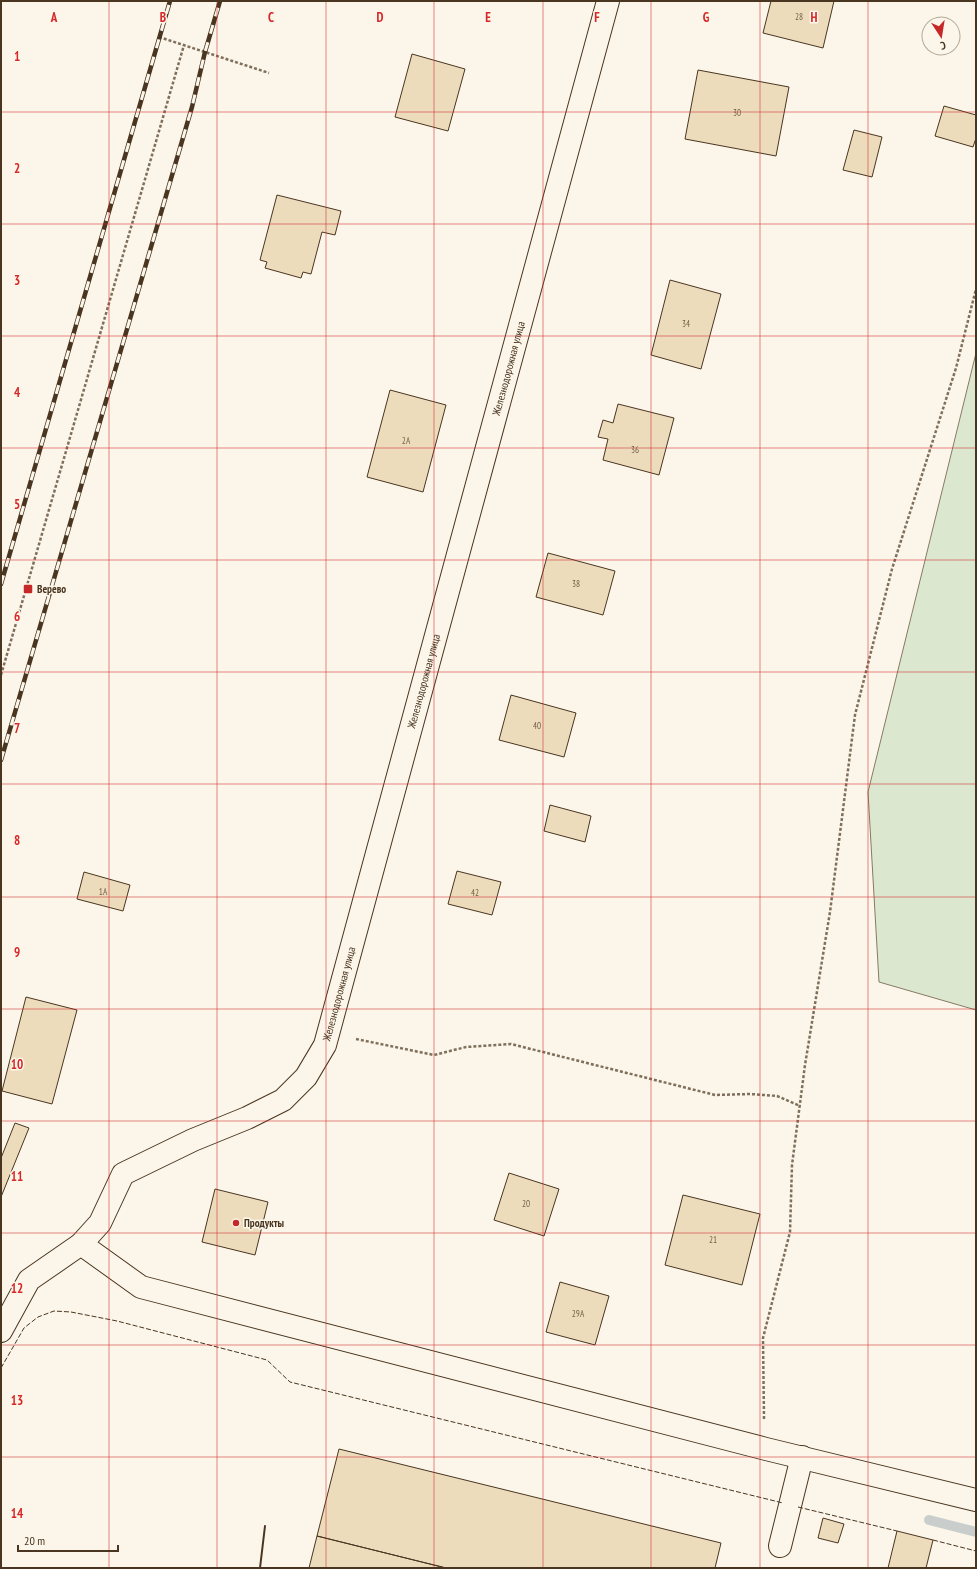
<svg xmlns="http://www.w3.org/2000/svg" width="977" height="1569" viewBox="0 0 977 1569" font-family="'PT Sans Narrow',sans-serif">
  <rect width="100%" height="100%" fill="#fbf6e9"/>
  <path fill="#dce7d0" stroke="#887966" d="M976 353V1010L879 982 868 792Z"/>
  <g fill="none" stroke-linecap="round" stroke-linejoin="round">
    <path stroke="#c9cecd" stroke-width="10" d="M929 1520 976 1532"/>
  </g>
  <path fill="#ecdcbc" stroke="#4a3520" d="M771 1H834L823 48 763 33Z
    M412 54 465 69 448 131 395 117Z
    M698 70 789 87 776 156 685 139Z
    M944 106 976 115V138L973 147 935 136Z
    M854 130 882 137 872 177 843 170Z
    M277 195 341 211 335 235 322 232 311 274 303 272 301 278 265 268 267 262 260 260Z
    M670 280 721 294 701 369 651 355Z
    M390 390 446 405 423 492 367 477Z
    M618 404 674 418 659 475 603 460 608 439 598 437 603 420 613 423Z
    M548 553 615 571 603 615 536 597Z
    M511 695 576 713 564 757 499 740Z
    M550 805 591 816 585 842 544 831Z
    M457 871 501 882 492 915 448 904Z
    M84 872 130 885 123 911 77 899Z
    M26 997 77 1010 52 1104 2 1091Z
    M15 1123 29 1128 1 1197V1158Z
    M509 1173 559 1189 544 1236 494 1220Z
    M215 1189 268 1202 255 1255 202 1242Z
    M683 1195 760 1214 742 1285 665 1265Z
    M560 1282 609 1296 595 1345 546 1332Z
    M339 1449 721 1543 715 1568H446L317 1536Z
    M823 1518 844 1524 838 1543 818 1538Z
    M897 1531 933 1540 926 1568H888Z
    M317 1536 446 1568H309Z"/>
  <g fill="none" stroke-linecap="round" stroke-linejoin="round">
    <defs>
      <g id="minor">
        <path d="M81 1244 141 1287 766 1449 976 1500"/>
        <path id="s1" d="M1 1331 29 1280 81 1244 100 1223 123 1174 193 1140 247 1118 283 1100 306 1077 325 1045 608 1"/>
        <path d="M780 1546 802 1457"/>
      </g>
    </defs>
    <use href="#minor" stroke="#4a3520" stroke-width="24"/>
    <path stroke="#7f6f5c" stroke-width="2.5" stroke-dasharray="3 2" stroke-linecap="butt" d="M159 37 269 73
      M1 675 184 45
      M356 1039 434 1055 466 1047 511 1044 715 1095 750 1094 777 1096 800 1106
      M764 1419 763 1338 790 1232 792 1165 805 1065 830 912 855 715 892 569 956 368 976 289"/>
    <use href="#minor" stroke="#fbf6e9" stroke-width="22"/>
    <defs>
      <path id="rail" d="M1 584 170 1
        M1 760 192 107 205 52 220 1"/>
    </defs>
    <use href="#rail" stroke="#4a3520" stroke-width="4.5"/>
    <use href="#rail" stroke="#fbf6e9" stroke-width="3" stroke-dasharray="9" stroke-linecap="butt"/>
    <path stroke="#4a3520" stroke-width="1" stroke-dasharray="5 2" stroke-linecap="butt" d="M1 1368 24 1328 38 1317 54 1311 71 1312 117 1321 267 1360 290 1382 783 1503
      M798 1507 897 1531
      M933 1540 976 1551"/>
    <path stroke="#4a3520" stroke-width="2" d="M260 1568 265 1526"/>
  </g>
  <path fill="none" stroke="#d62828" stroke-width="1" stroke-opacity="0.55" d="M109 1V1568M217 1V1568M326 1V1568M434 1V1568M543 1V1568M651 1V1568M760 1V1568M868 1V1568M1 112H976M1 224H976M1 336H976M1 448H976M1 560H976M1 672H976M1 784H976M1 897H976M1 1009H976M1 1121H976M1 1233H976M1 1345H976M1 1457H976"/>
  <g fill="#c62828" stroke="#fbf6e9" stroke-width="1.5">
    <rect x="23" y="584" width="10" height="10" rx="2"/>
    <circle cx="236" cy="1223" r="4"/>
  </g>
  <g text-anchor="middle" stroke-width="3" stroke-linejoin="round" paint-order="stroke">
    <g font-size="9" fill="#725f47">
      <text x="799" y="20">28</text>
      <text x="737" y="116">30</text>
      <text x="686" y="327">34</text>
      <text x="406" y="444">2А</text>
      <text x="635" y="453">36</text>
      <text x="576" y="587">38</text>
      <text x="537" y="729">40</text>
      <text x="103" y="895">1А</text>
      <text x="475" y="896">42</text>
      <text x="526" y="1207">20</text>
      <text x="713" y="1243">21</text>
      <text x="578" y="1317">29А</text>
    </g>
    <g font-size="11" fill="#4a3520" stroke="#fbf6e9">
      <text dy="4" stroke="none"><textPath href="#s1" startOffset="1151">Железнодорожная улица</textPath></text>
      <text dy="4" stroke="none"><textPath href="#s1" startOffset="827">Железнодорожная улица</textPath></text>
      <text dy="4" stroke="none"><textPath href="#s1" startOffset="503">Железнодорожная улица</textPath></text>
    </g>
    <g font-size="11" font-weight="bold" fill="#4a3520" stroke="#fbf6e9" text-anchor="start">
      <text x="37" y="593">Верево</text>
      <text x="244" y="1227">Продукты</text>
    </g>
  </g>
  <g font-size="13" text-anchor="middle" font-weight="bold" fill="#d62828" stroke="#fbf6e9" stroke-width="3" stroke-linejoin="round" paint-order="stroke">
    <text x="54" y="22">A</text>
    <text x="163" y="22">B</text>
    <text x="271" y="22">C</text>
    <text x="380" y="22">D</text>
    <text x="488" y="22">E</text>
    <text x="597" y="22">F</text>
    <text x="706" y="22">G</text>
    <text x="814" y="22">H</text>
    <text x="17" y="61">1</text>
    <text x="17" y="173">2</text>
    <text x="17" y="285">3</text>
    <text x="17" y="397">4</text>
    <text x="17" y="509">5</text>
    <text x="17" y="621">6</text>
    <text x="17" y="733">7</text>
    <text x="17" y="845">8</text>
    <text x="17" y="957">9</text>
    <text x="17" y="1069">10</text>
    <text x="17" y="1181">11</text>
    <text x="17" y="1293">12</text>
    <text x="17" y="1405">13</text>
    <text x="17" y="1518">14</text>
  </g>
  <rect width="977" height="1569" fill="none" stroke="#4a3520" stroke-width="4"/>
  <g transform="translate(941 36) rotate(168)"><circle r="19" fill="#fbf6e9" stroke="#b4a999"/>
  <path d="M0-3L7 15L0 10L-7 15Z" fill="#c62828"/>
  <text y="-6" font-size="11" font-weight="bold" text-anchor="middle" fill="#4a3520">С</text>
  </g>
  <path d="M18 1545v6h100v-6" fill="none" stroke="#4a3520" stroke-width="2"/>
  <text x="24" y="1545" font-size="12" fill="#4a3520" stroke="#fbf6e9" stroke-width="3" paint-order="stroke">20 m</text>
</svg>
